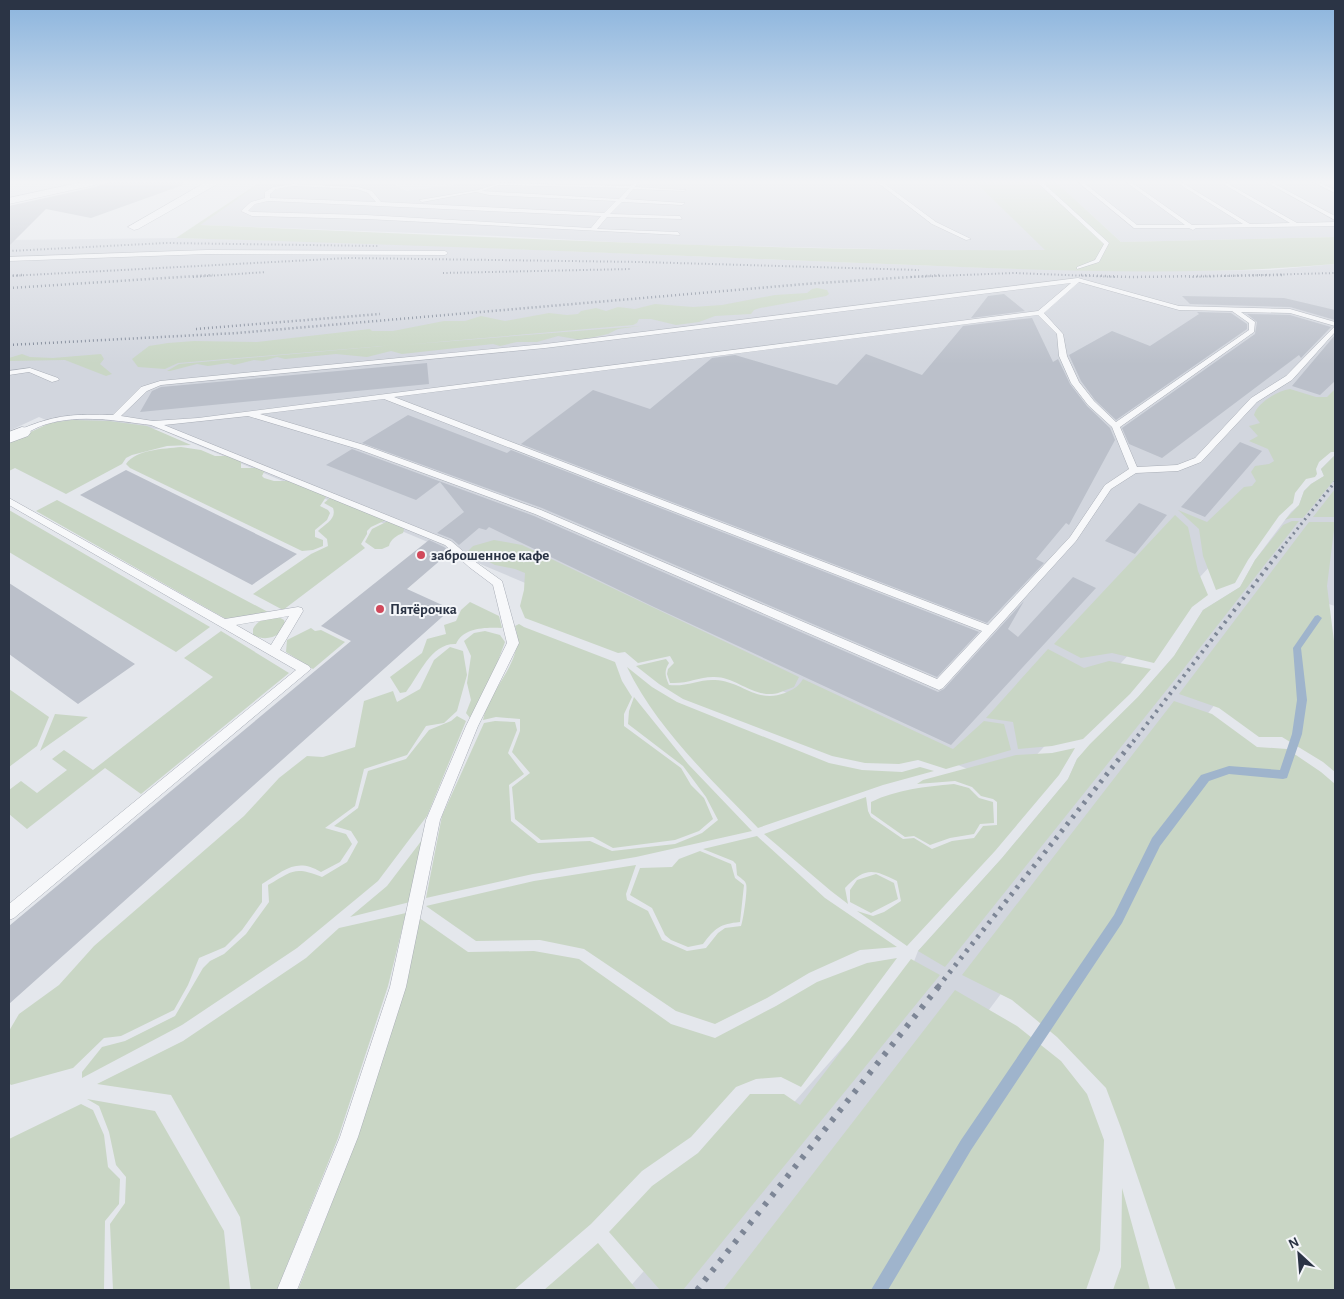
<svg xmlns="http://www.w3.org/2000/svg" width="1344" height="1299" viewBox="0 0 1344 1299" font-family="'Alegreya Sans',sans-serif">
  <rect width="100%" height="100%" fill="#e4e7ec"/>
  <path fill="#d2d6de" d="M262 182H390L406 191 476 182H975L1046 250 972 251 652 244 498 236 199 225Z
    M1056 182H1335V237L1121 242Z
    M176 238 365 243 989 268 1160 271 1271 270 1335 264V430L1008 786 159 429 55 424 39 417 9 431V240Z
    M1335 455V606L1306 597 1247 663 1167 766 1105 855 779 1290H627L910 972 918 951 1002 858 1068 779 1077 759 1138 697 1174 656 1203 610 1240 587 1255 560 1291 512 1299 505 1304 491 1311 484 1324 476 1321 469Z"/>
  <path fill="#c9d6c5" d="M260 182H262L200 225C482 236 764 252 1045 250L975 182H1056L1121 242 1335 237V264C1169 279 1001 268 834 262 615 253 395 244 176 238Z
    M817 288 827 290 829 294 826 296 760 308 754 310 751 314 715 316 699 322 676 325 651 319H639L637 323 633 325 402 345 640 326 618 329 608 334 581 340 558 336 537 342H517L500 346 493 344 402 354 391 351 367 357 336 354 285 359 277 357 263 361 254 360 234 365 228 363 208 366 197 364 170 371H167L179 364 395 345 178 363 165 369 138 367 132 359 149 346 168 343 194 341 257 342 370 329 372 331H393L444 321H465L481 316 505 321 549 313 567 315 578 314 581 311 596 308 606 311 618 307 635 309 655 304 693 307 722 305 775 295 807 293 812 289Z
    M22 354 30 357 53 358 101 354 104 359 100 364 112 374 106 376 65 360 9 361V358Z
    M1290 389 1316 397H1327L1335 389V452H1331L1319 462 1316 469 1317 474 1315 477 1306 479 1295 493 1293 503 1279 516 1248 560 1235 583 1216 590 1203 556 1199 529 1178 510 1207 522 1244 487 1252 486 1256 481 1251 472 1255 466 1269 464 1274 461 1268 449 1249 441 1258 436 1249 426 1260 423 1254 415C1257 403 1277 391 1290 389Z
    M72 420 109 421 147 426 191 445 167 446 132 455 126 458 122 464 66 494 15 468 9 471V442L50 423Z
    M181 447 201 450 215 456H229L241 460V468H258L265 470 262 476 264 478 274 481H288L324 495 326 497 320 506 328 510 330 513 327 520 315 530V537L323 540V546L313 550 302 551 130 468 126 464C137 449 163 449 181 447Z
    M1335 455V479L1303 518H1291L1285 520 1299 505 1304 491 1311 484 1324 476 1321 469Z
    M1335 489V517H1313Z
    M331 497 386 520 371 527 367 531V534L361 544 365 548 283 610 253 594 311 554 328 546 327 539 318 531C325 524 337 519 333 508L324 503Z
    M57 500 268 612 226 619 36 511Z
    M9 510 210 627 176 652 9 552Z
    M1175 515 1188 527 1198 571 1208 595 1192 607 1154 663 1112 653 1081 658 1054 644Z
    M388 521 403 527 404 530 403 533C397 535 390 540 389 546L382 549H375L365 542 372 529Z
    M1292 521H1299L1185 667 945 967 918 951 1002 858 1068 779 1077 759 1090 744 1138 697 1174 656 1203 610 1240 587 1255 560 1283 525Z
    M1309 522H1335L1327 586 1335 649V772L1323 762 1282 737H1259L1219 708 1179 694Z
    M494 540 522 545 799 677 794 687C787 689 779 694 772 694 750 695 734 676 713 677 698 677 688 684 670 683L667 674 668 669 674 663 670 656 638 663 625 652 618 653 525 618 520 606 524 590 525 573 515 569 495 565 468 551 473 546Z
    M470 602 499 616 502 628C487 627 463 627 456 644 431 643 420 674 406 692L400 693 390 677 422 653 427 639 446 634 444 625 456 621 461 610Z
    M277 616 284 620 285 623 280 633C271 639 263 640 253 635V629C258 619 267 618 277 616Z
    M519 624 524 627 615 662 622 681 632 697 624 714V726L681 768 691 785 704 798 713 819 699 831 675 840 613 848 593 837 541 840 515 819 512 787 530 773 512 752 520 731V719L496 717 483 720C489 687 526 662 515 626Z
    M311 628 315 631 321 630 345 642 313 669 286 652 287 640Z
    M221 631 289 673 141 794 105 768 27 829 9 814V790L21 781 37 793 67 770 52 759 64 750 93 770 213 677 184 658Z
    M485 631 500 635 505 642 492 677 470 718 466 713 471 700 467 683 471 656 464 641 474 633Z
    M450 647 463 651 467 675 457 711 444 723 426 726 407 755 364 769 355 806 325 828 346 834 352 844 340 862 321 872C296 857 284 871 262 884V902L242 930 225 947 199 958 188 985 174 1010 121 1036 104 1038 73 1068 11 1085 9 1083V1031L19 1014 59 985 94 946 244 816 279 778 307 756 323 757 355 747 364 701 393 691 397 702 420 689 434 660Z
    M1048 649 1084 668 1109 661 1151 669 1130 694 1083 739 1052 746 1018 749 1013 722 986 718Z
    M666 659 669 663C664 671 665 676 669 685 687 687 699 679 715 680 742 681 756 704 785 693 794 689 798 687 803 679L953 749 984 721 1004 724 1011 750 946 769 918 760 899 764 865 763 832 756 683 699 659 684 636 666Z
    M627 667 652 687 677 702 829 763 862 770 902 772 920 767 934 771 883 785 758 828C711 779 657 729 627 667Z
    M9 689 49 717 37 746 9 767Z
    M634 697 688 764 752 831 636 857 533 874 426 898 442 816 484 723 495 721 515 722 517 730 508 753 524 774 509 785 511 821 538 843 590 841 612 851 675 844 702 833 718 820 706 797 683 766 628 724 629 711Z
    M1174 701 1212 714 1257 747 1287 749 1321 772 1335 784V1290H1176L1121 1128 1106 1088 1057 1037 1012 1000 962 975Z
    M55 714 88 717 40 751Z
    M457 716 466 721 427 816 378 881 297 948 182 1025 82 1078V1072L102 1047 125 1041 175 1016 203 968 210 961 224 954 246 934 269 902 268 885C293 871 294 866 322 877L347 862 358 842 351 831 334 826 358 808 368 771 406 759 429 730 451 721Z
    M1075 748 1059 775 995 851 907 946 857 911 873 916 884 912 901 901 897 881C873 869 865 867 845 888L848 904 831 891 764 834 866 797 868 811 871 817 903 839 914 838 932 849 952 841 974 838 983 826 997 825V802L993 799 981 796 972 787 955 781 917 784 923 780 1016 755 1052 753Z
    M954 784 969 788 979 798 993 802 994 823 980 824 974 834 950 838 930 845 914 836 905 837 871 813V802C898 789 924 787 954 784Z
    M757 836 825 898 897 947 860 950 809 973 767 998 715 1024 676 1011 584 949 540 940 476 941 426 906 534 881 636 865 626 894 627 900 648 911 662 940 687 951 706 948 718 933 725 928 741 926C743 922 748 888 746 884 745 880 740 878 737 875L736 864 733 861 703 849Z
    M422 840 410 902 350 917 387 886Z
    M700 851 731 864 735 878 744 885 740 922C720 924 715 928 703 944L688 947 671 940 665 935 652 908 630 895 640 868 672 867 679 859Z
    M876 874 894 883 898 899 871 913 850 902V890L857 880Z
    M406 913 388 986 338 1138 277 1290H251L240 1217 171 1095 97 1084 183 1041 306 958 339 928Z
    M418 917 468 952 534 951 579 959 671 1024 715 1038 776 1006 817 982 867 963 897 958 801 1087 781 1077 756 1079 736 1087 691 1137 642 1171 591 1224 514 1290H298L357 1138Z
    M911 959 940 975 683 1290H660L609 1232 652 1186 698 1153 750 1094H784L800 1105Z
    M955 990 1017 1026 1061 1061 1087 1094 1104 1140 1100 1250 1086 1290H723Z
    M87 1099 155 1111 224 1231 230 1290H113L110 1224 125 1203 126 1177 116 1165 109 1132 99 1106Z
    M81 1104 93 1110 104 1135 108 1167 120 1179 119 1204 105 1221 104 1290H9V1139Z
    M1122 1188 1150 1290H1113L1121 1267Z
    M598 1243 637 1290H544Z"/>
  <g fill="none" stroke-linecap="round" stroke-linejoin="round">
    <path fill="#9fb4cc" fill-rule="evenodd" d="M1318 615 1322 618 1301 648 1307 700 1302 734 1287 778 1283 779 1229 774 1209 781 1160 846 1122 923 971 1150 888 1290H871L961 1140 1114 915 1152 838 1201 775 1229 766 1280 770 1292 734 1297 700 1293 648 1315 616Z"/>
  </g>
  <path fill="#bbc0ca" d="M108 182H183V185L91 218 46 209 9 246V206L95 187Z
    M1004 294 1025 311 971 318 988 296Z
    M1182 296 1284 298 1335 310V320L1290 307 1190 304Z
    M1197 312 1231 313 1247 324V329L1116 420 1095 400 1081 381 1069 355 1112 331 1150 346 1199 314Z
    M1247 314 1290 315 1331 327 1301 358 1299 355 1162 458 1129 444 1122 428 1255 334 1257 322Z
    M1032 318 1053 362 1058 359 1070 384 1087 406 1110 428 1115 440 1069 525 1066 523 1036 559 1044 563 987 623 521 444 593 390 650 409 712 358 735 355 837 385 866 354 922 375 963 326Z
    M1335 335V381L1320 395 1292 386Z
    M427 363 429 384 140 412 152 391 161 387Z
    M408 415 507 453 511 450 979 632 937 677 542 508 362 443Z
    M1240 442 1262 451 1205 517 1181 507Z
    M352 449 534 516 938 692 944 689 1024 601 1008 629 1018 637 1073 577 1096 588 951 745 654 607 489 527 486 530 479 528 459 545 452 539 437 533 464 512 440 482 416 500 326 465Z
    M126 470 297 554 252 585 80 495Z
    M1139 503 1167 515 1135 554 1105 541Z
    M429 540 444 547 450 552 407 589 451 609 9 1004V926L351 641 321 626Z
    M9 583 135 664 78 704 9 654Z"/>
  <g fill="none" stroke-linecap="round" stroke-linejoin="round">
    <defs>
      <path id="lane" d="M634 182H638L635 187 686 190 684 191 633 189 625 199 685 203 682 205 622 202 610 214 680 216 682 219 607 217 597 229 678 232 680 235 366 219 252 216 241 211 251 202 265 198V192L273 187 293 184 358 187 372 191 381 202 604 213 616 201 489 195 476 192 422 202 419 200 478 190 499 183 631 186ZM499 185 629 188 619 199 482 191ZM293 186 357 189 368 193 376 202 270 198V194L276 189ZM268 201 601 216 591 228 366 215 253 212 248 211 255 204Z
        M877 182H882L936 222 971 239 966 240 932 224Z
        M1037 182H1042L1109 243 1099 262 1077 269V267L1095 260 1104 244Z
        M1078 182H1083L1137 225H1185L1126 182H1131L1192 225 1243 224 1176 182H1181L1250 224 1290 223 1220 182H1225L1297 223 1335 222V226L1196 228 1193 230 1189 228H1134Z
        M1266 182H1271L1335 216V220Z
        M1313 182H1318L1335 190V193Z
        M207 250 445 251 448 253 445 255 207 254 9 261V257Z
        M1078 278 1179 306 1290 309 1335 322V332L1292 380 1257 402 1201 462 1178 471 1136 473 1111 489 1076 541 943 688 939 690 535 514 358 449 248 416 164 425 451 541 477 563 502 581 519 643 478 726 440 820 406 987 358 1137 297 1290H277L340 1137 390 987 426 820 466 726 507 643 493 585 469 567 445 545 151 425C117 421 81 414 47 424 38 426 31 432 22 434H19V430C56 414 74 414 113 415L141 387 160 381 545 344ZM1079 282 1179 310 1232 311 1249 323V330L1116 422 1094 401 1079 382 1067 356 1063 334 1044 313ZM1071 283 1038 311 198 418 153 421 121 416 147 391 161 385 545 348ZM1241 312 1290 313 1335 326 1286 376 1251 398 1195 458 1177 465 1137 467 1120 427 1254 332 1255 322ZM1038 315 1057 334 1059 356 1071 383 1088 405 1112 427 1129 469 1105 485 1070 537 988 625 394 397ZM384 399 982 631 937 679 541 510 364 445 260 414Z
        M30 368 58 378 59 380 52 382 29 372 9 375V371Z
        M9 498 225 619 298 607 302 608 303 611 280 650 309 666 311 669 14 918 9 920V904L296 670 9 505ZM289 616 271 645 236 625Z"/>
      <path id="street" d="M82 182H100L95 185 9 204V198Z
        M206 182H221L138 229 134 230 128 227Z
        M22 427 28 428 31 432 28 436 9 443V432Z"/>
    </defs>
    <use href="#lane" stroke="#a9aeb7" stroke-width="1"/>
    <use href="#street" stroke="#a9aeb7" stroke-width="1"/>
    <use href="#lane" fill="#f7f8fa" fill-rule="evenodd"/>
    <use href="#street" fill="#f7f8fa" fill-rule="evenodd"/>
    <path stroke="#7d8696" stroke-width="2" stroke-dasharray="1 2.5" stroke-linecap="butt" d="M9 251 166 243 378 246
      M443 273 631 269
      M9 276 349 258 641 262 919 270
      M193 277 266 272
      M911 277 1014 273 1117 277
      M1189 277 1335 273"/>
    <path stroke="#7d8696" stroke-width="2.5" stroke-dasharray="1 3" stroke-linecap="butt" d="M1081 275 1130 277 1282 275
      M9 276 22 275
      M9 288 213 275
      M196 329 380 314
      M9 345 237 333 805 284 941 275"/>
    <path stroke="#7d8696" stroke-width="3" stroke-dasharray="2 4" stroke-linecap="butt" d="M1282 548 1335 482"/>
    <path stroke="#7d8696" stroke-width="4" stroke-dasharray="2.5 5" stroke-linecap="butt" d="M1133 742 1283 547"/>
    <path stroke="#7d8696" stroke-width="5" stroke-dasharray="3 6" stroke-linecap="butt" d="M938 987 1134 740"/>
    <path stroke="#7d8696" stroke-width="6" stroke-dasharray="4 8" stroke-linecap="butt" d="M697 1290 939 986"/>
  </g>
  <linearGradient id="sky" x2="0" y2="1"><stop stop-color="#8bb4dd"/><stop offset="0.5" stop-color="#f3f4f6"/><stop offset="1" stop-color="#f3f4f6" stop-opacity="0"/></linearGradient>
  <rect width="1344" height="364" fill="url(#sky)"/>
  <g fill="#d1495b" stroke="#f4f6f9" stroke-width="2">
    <circle cx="421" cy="555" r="5"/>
    <circle cx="380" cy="609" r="5"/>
  </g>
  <g text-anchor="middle" stroke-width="4" stroke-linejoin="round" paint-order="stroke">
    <g font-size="15" font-weight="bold" fill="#2b3445" stroke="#f4f6f9" text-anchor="start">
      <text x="431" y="560">заброшенное кафе</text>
      <text x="390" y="614">Пятёрочка</text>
    </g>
  </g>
  <rect width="1344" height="1299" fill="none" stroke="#2b3445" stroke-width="20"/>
  <g transform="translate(1299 1254) rotate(334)" stroke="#f4f6f9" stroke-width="4" paint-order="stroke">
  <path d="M0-4L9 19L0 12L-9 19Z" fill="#2b3445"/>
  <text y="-8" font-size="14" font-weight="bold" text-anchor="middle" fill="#2b3445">N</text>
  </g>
</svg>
